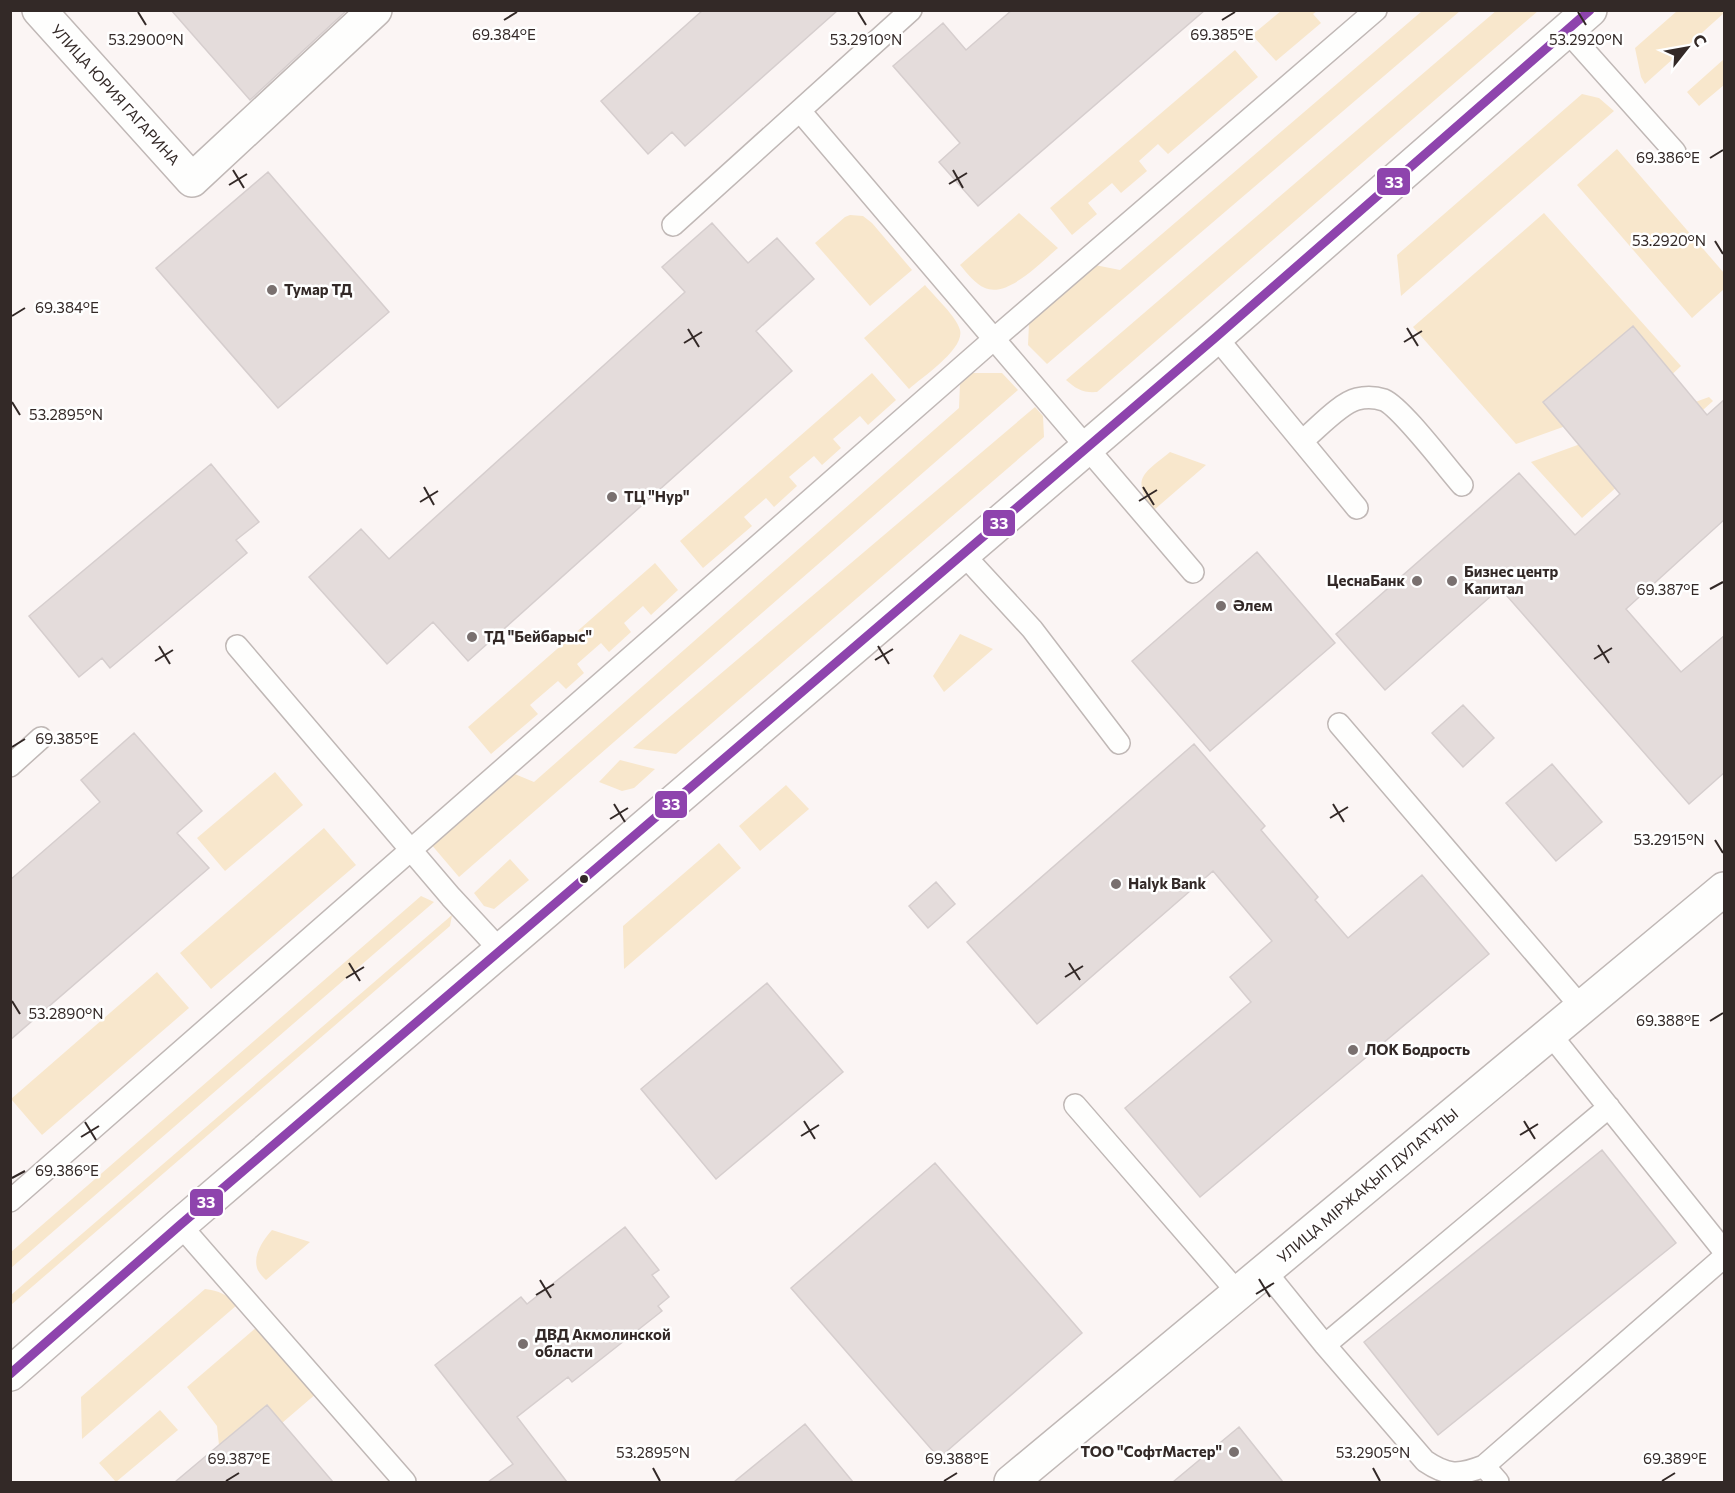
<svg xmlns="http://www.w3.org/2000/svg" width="1735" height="1493" viewBox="0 0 1735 1493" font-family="Commissioner,sans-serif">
  <rect width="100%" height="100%" fill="#fbf5f4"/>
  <path fill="#f8e7cc" d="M1497 10 1538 11 1097 392C1083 393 1076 389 1066 380Z
    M1281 11H1317L1313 14 1321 23 1276 61 1252 35Z
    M1422 11H1460L1047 364 1028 345 1029 323 1095 265 1120 270Z
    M1677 11 1724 10V13L1645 84 1641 77 1635 48Z
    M1235 50 1258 77 1168 154 1158 144 1139 161 1147 171 1121 193 1112 183 1088 203 1097 214 1072 235 1050 208Z
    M1724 59V85L1699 106 1687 92Z
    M1582 94 1599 98 1614 111 1401 296 1397 255Z
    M1617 149 1724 273V289L1692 318 1577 185Z
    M1019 213 1058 248C1041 262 1008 298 985 288 975 284 967 273 960 265Z
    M1544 213 1681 366 1649 396 1516 444 1413 327Z
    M850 215 863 216 872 223 912 270 870 306 815 243 845 217Z
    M925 285C934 296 957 317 960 330 965 349 922 377 909 389L864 338Z
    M872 373 896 400 868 425 860 416 833 439 841 448 822 465 814 456 789 477 797 486 774 507 766 498 744 517 752 526 703 568 680 541Z
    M971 373H1002L1018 390 459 877 430 843 510 772 534 782 959 408 960 383Z
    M1709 397 1713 401 1582 518 1531 462Z
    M1035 407 1043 416 1044 437 676 754 633 748Z
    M1170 452 1206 465 1154 510C1129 478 1145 473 1170 452Z
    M655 563 678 590 651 615 643 606 624 623 631 632 609 652 601 643 577 664 584 673 566 689 558 681 530 705 538 714 491 754 468 727Z
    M960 634 993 649 944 692 933 676Z
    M620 760 655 769 634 788 622 791 599 782Z
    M275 772 303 805 225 871 197 838Z
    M786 785 809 809 760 851 739 826Z
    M324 828 356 865 211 989 180 953Z
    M719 843 741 868 624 969 623 926Z
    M510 859 529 880 494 909 484 906 474 893Z
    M421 896 434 902 11 1268V1252Z
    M452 915 450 926 11 1305V1295Z
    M157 972 189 1008 42 1135 11 1099Z
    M272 1230 310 1242 266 1280C263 1277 258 1272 257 1268 253 1254 264 1239 272 1230Z
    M205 1289C219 1291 227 1294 237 1305L82 1439 81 1397Z
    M258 1326 317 1393 282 1423 267 1405 219 1445 217 1426 187 1387Z
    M160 1410 178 1430 116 1482 99 1463Z"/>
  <path fill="#e4dcdb" stroke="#d6cece" stroke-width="1.5" d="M171 10H347L250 100Z
    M703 10H838L685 146 672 132 648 154 601 101Z
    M1012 10H1205L978 206 939 162 960 143 893 66 943 23 966 50Z
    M268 172 389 312 278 408 156 268Z
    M712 223 748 263 777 238 814 279 756 331 792 371 468 661 433 622 387 664 309 577 361 529 389 559 685 292 662 267Z
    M1633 326 1707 415 1725 399V519L1626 609 1681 672 1725 635V772L1689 804 1500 588 1385 690 1336 634 1519 473 1575 535 1620 494 1543 402Z
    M211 464 259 522 236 540 247 553 110 668 102 658 79 677 29 616Z
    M1257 552 1335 643 1210 751 1132 661Z
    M1463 705 1494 738 1463 767 1432 733Z
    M134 733 202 811 177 833 209 868 10 1040V880L100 802 81 780Z
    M1194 744 1265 826 1261 830 1318 897 1315 900 1348 938 1422 875 1489 954 1200 1197 1125 1108 1251 1002 1230 977 1272 941 1213 871 1037 1024 967 942Z
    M1552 764 1602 822 1556 861 1506 803Z
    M936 882 955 904 928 928 909 906Z
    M767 983 843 1072 716 1179 641 1089Z
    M1602 1150 1676 1243 1438 1435 1364 1342Z
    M935 1163 1082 1333 939 1458 791 1288Z
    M625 1227 659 1270 652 1275 669 1297 658 1306 662 1311 572 1382 568 1377 517 1417 567 1482H488L513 1464 435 1365 521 1297 527 1304Z
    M267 1405 333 1482H175L219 1445Z
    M805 1424 853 1482H734Z
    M1239 1427 1283 1482H1173Z"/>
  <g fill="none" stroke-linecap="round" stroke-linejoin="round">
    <defs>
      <path id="service" d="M1567 31 1675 152
        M800 111 994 339 1376 10
        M673 225 911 10
        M1216 337 1357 508
        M1302 441C1316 430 1340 403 1357 399 1365 397 1375 397 1384 400 1402 408 1446 467 1462 485
        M963 554 1032 629 1119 743
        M237 646 451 897 501 951
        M1339 724 1582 1008
        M10 766 41 738
        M1550 1034 1724 1251
        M1075 1105 1239 1294
        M10 1201 994 339 1193 572
        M180 1225 405 1482
        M1265 1271 1325 1345 1425 1461C1447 1476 1459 1476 1484 1466L1724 1257
        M1325 1345 1609 1107
        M1484 1466 1498 1482"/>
      <path id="minor" d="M39 10 192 180 375 10
        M1011 1482 1724 889"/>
      <path id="trunk" d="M10 1374 180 1225 1216 337 1590 10"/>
    </defs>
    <use href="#service" stroke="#c0b8b6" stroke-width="24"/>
    <use href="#minor" stroke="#c0b8b6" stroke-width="36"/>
    <use href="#trunk" stroke="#c0b8b6" stroke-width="36"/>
    <use href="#service" stroke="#fefefd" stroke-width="21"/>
    <use href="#minor" stroke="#fefefd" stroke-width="33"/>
    <use href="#trunk" stroke="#fefefd" stroke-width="33"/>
    <defs>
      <path id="bus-1" d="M10 1374 180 1225 1216 337 1590 10"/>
    </defs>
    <use href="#bus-1" stroke="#fff" stroke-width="14"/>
    <use href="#bus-1" stroke="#8e44ad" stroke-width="9"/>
  </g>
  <path fill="none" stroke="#332927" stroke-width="2" d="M138 12 146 25M858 12 866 25M1578 12 1586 25M504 20 517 12M1222 20 1235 12M1710 158 1723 150M233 170 244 188M953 170 963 188M949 184 967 173M229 185 247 174M1715 241 1723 254M12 316 25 308M1407 328 1418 346M688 329 699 347M1404 342 1422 331M684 343 702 332M12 402 20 415M424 487 434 505M1143 487 1154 505M1139 501 1157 490M420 502 438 491M1710 589 1723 582M1598 645 1609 663M159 646 170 664M878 646 889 664M1594 659 1612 648M875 660 893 649M155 661 173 650M12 747 25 739M614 804 625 822M1333 804 1344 822M1330 818 1348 807M610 819 628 808M1715 840 1723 853M349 963 360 981M1069 963 1080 980M1065 977 1083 966M346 978 364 967M12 1001 20 1014M1710 1021 1723 1013M804 1121 815 1139M1524 1121 1535 1139M85 1122 96 1140M1520 1135 1538 1124M801 1136 819 1125M81 1137 99 1126M12 1178 25 1171M1259 1279 1270 1297M540 1280 551 1298M1256 1294 1274 1283M536 1295 554 1284M653 1468 660 1481M1373 1468 1380 1481M226 1481 239 1473M944 1481 957 1473M1662 1481 1675 1473"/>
  <g fill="#79706f" stroke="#fff" stroke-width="2">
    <circle cx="272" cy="290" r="6"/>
    <circle cx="612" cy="497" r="6"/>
    <circle cx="1417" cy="581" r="6"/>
    <circle cx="1452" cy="581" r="6"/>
    <circle cx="1221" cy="606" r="6"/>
    <circle cx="472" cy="637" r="6"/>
    <circle cx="1116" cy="884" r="6"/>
    <circle cx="1353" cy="1050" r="6"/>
    <circle cx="523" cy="1344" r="6"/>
    <circle cx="1234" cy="1452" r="6"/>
  </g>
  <circle fill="#332927" stroke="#fff" stroke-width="2" cx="584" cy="879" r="5"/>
  <g text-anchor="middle" stroke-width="5" stroke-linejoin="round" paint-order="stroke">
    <g font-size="15" fill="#332927" stroke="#fff">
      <text transform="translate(115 95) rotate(48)" y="5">УЛИЦА ЮРИЯ ГАГАРИНА</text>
      <text transform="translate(1368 1186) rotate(-40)" y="5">УЛИЦА МІРЖАҚЫП ДУЛАТҰЛЫ</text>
    </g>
    <g font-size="15" font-weight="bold" fill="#332927" stroke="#fff" text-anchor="start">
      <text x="284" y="295">Тумар ТД</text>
      <text x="624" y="502">ТЦ "Нур"</text>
      <text x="1464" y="577">Бизнес центр<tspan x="1464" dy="17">Капитал</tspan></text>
      <text x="1405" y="586" text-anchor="end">ЦеснаБанк</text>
      <text x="1233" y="611">Әлем</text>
      <text x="484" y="642">ТД "Бейбарыс"</text>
      <text x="1128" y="889">Halyk Bank</text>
      <text x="1365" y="1055">ЛОК Бодрость</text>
      <text x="535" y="1340">ДВД Акмолинской<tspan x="535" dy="17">области</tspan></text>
      <text x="1222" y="1457" text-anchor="end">ТОО "СофтМастер"</text>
    </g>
  </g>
  <g font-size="15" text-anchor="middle" fill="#332927" stroke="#fff" stroke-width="5" stroke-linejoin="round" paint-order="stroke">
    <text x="504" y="40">69.384°E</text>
    <text x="1222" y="40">69.385°E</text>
    <text x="146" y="45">53.2900°N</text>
    <text x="866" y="45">53.2910°N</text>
    <text x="1586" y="45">53.2920°N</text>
    <text x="1668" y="163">69.386°E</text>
    <text x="1669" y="246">53.2920°N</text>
    <text x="67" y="313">69.384°E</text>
    <text x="66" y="420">53.2895°N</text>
    <text x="1668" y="595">69.387°E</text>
    <text x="67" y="744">69.385°E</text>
    <text x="1669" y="845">53.2915°N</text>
    <text x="66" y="1019">53.2890°N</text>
    <text x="1668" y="1026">69.388°E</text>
    <text x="67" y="1176">69.386°E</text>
    <text x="653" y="1458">53.2895°N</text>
    <text x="1373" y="1458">53.2905°N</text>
    <text x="239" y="1464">69.387°E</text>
    <text x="957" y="1464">69.388°E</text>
    <text x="1675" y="1464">69.389°E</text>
  </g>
  <g stroke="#fff" stroke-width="2">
    <rect x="1376" y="167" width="35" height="29" rx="6" fill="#8e44ad"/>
    <rect x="982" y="509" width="34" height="28" rx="6" fill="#8e44ad"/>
    <rect x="654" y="790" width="34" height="29" rx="6" fill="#8e44ad"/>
    <rect x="189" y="1188" width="35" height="29" rx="6" fill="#8e44ad"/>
  </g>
  <g font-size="16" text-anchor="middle" font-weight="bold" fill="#fff">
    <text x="1394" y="188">33</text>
    <text x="999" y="529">33</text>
    <text x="671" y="810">33</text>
    <text x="206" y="1208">33</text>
  </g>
  <rect width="1735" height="1493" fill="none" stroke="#332927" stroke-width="24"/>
  <g transform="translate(1687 48) rotate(59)" stroke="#ffffff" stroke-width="4.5" paint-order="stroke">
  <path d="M0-4.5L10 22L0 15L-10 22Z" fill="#332927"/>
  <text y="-9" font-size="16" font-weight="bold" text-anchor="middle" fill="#332927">С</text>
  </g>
</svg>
